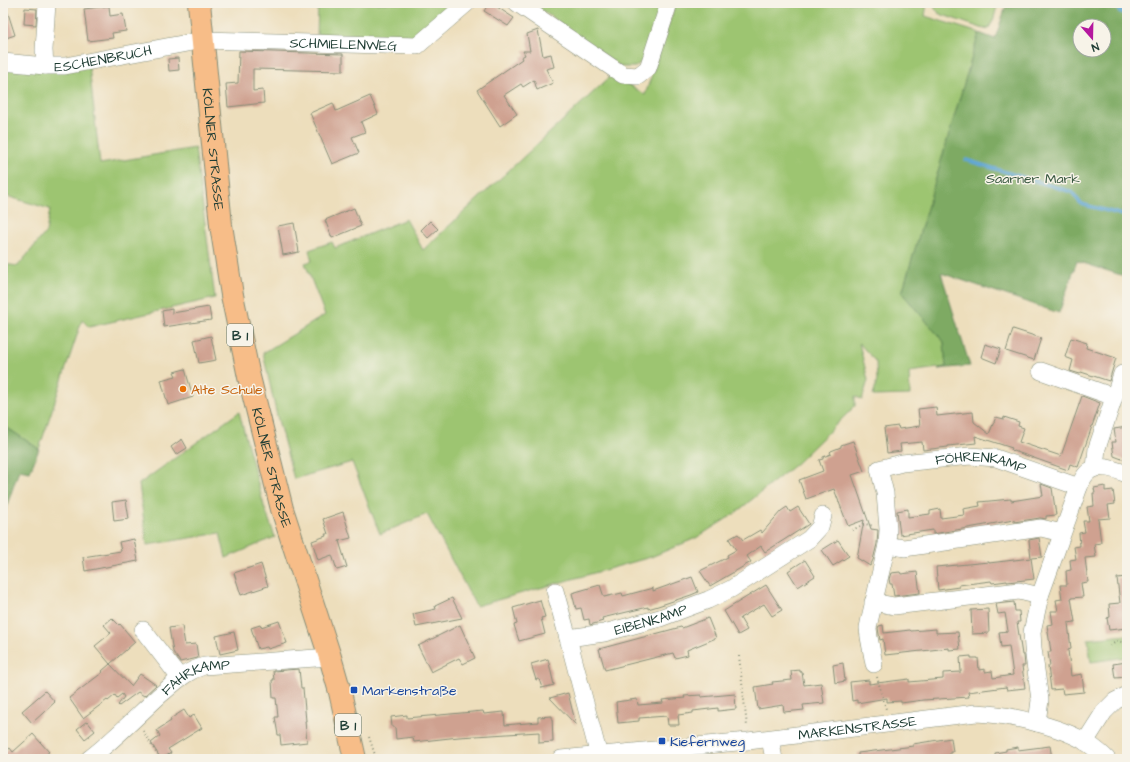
<svg xmlns="http://www.w3.org/2000/svg" width="1130" height="762" viewBox="0 0 1130 762" font-family="'Architects Daughter',sans-serif">
  <rect width="100%" height="100%" fill="#f7f3e8"/>
  <filter id="ink" filterUnits="userSpaceOnUse"><feTurbulence type="fractalNoise" baseFrequency=".025" numOctaves="2"/><feDisplacementMap in="SourceGraphic" scale="8" xChannelSelector="R" yChannelSelector="G"/><feConvolveMatrix kernelMatrix="1 2 1 2 8 2 1 2 1" color-interpolation-filters="sRGB"/></filter>
  <filter id="wash" filterUnits="userSpaceOnUse"><feTurbulence type="fractalNoise" baseFrequency=".012" numOctaves="4" result="noise"/><feDisplacementMap in="SourceGraphic" scale="16" xChannelSelector="R" yChannelSelector="G"/><feGaussianBlur stdDeviation="0.9" result="paint"/><feColorMatrix in="noise" values="0 0 0 0 0 0 0 0 0 0 0 0 0 0 0 0 0 1.4 0 .05"/><feComposite in="paint" operator="in"/></filter>
  <g filter="url(#wash)">
    <rect width="100%" height="100%" fill="#eddebc"/>
    <path fill="#9dc571" stroke="#5e8152" d="M318 3H459L419 39H317Z
      M532 3H663L644 60 635 67H621Z
      M676 3H927L925 16 979 33 902 293 944 342 946 367 909 372 910 395 873 396 877 380 876 362 859 343 868 380 862 400 855 396V406L797 463 734 514 696 538 651 557 476 606 427 514 380 534 352 462 294 479 277 416 263 353 325 315 305 263 312 261 309 250 332 242 335 248 406 219 423 250 613 74 645 95Z
      M934 3H998L993 21 989 28 984 29 940 14 935 9Z
      M89 66 100 164 195 148 215 298 89 327 82 320 39 449 3 425V264L18 266 46 232 50 209 3 195V68Z
      M239 412 264 506 275 537 226 558 220 533 147 545 139 484Z
      M1127 635V657L1091 662 1088 639Z"/>
    <path fill="#7eaa63" stroke="#4e744c" fill-rule="evenodd" d="M1007 3H1127V277L1077 261 1059 313 941 273 970 366 938 369 946 367 944 342 902 293 979 33 995 39ZM1080 26H1104V50H1080Z
      M3 425 39 449 30 472 19 470 3 517Z"/>
    <g fill="none" stroke-linecap="round" stroke-linejoin="round">
      <path stroke="#5fa6d5" stroke-width="3.5" d="M1126 3 1119 11 1127 14
        M966 160 1072 192 1081 204 1127 216"/>
    </g>
    <g id="blocks">
      <path fill="#cfa190" d="M489 3H491L514 18 508 26 484 11Z
        M5 4 15 35 3 39V5Z
        M109 6 110 16 123 14 126 31 112 33 113 38 88 41 84 9Z
        M25 8 37 9 36 25 24 24Z
        M538 30 543 56 551 54 554 67 546 69 553 83 537 90 534 80 523 87 521 84 504 95 517 114 500 126 477 90 522 59 521 57 525 55 523 51H530L527 34Z
        M239 51 343 54V71L253 69V91L263 90 264 103 228 107 226 84 238 83Z
        M178 58 179 70 169 71 168 59Z
        M370 96 378 114 361 122 365 132 352 137 359 153 332 164 310 113 333 103 336 111Z
        M354 208 361 226 332 238 325 220Z
        M430 221 438 229 428 238 421 230Z
        M294 223 299 252 283 255 278 226Z
        M209 307 211 320 164 327 162 311 172 309V313Z
        M1013 329 1041 338 1034 360 1006 351Z
        M211 336 216 360 199 363 194 340Z
        M1071 338 1087 343 1086 348 1116 358 1109 381 1081 372 1080 374 1070 371 1073 360 1065 357Z
        M985 344 1001 349 996 363 981 357Z
        M185 369 193 397 168 405 161 380 176 376 174 372Z
        M1082 396 1100 403 1078 467 1070 464 1068 470 1011 450 1012 448 975 436 976 443 948 446V447L923 450 922 442 900 444 901 451 887 453 884 428 898 426 899 429 920 426 918 409 936 407 937 416 973 412 974 422 989 434 996 417 1004 419V417L1019 422 1018 426 1024 428 1019 442 1061 456Z
        M1127 427V461L1114 456 1112 442H1116L1114 429Z
        M182 439 187 448 176 455 171 447Z
        M853 441 864 471 852 475 871 529 878 530 877 544 873 560 870 566 857 558 864 520 848 526 834 489 806 499 799 480 823 471 819 460 823 459V457L831 454 830 452 831 451 841 447V445Z
        M1041 484 1052 488 1056 515 1046 516V519L1040 518 1014 522V520L933 534V530L900 535 897 511 908 509V517L930 514V511L940 509 941 518 964 515 963 509 980 506 979 502 1011 499V501L1043 496Z
        M1105 486V491L1113 490 1115 504 1108 505 1110 518 1098 519 1101 543 1094 544 1096 557 1085 558 1088 582 1081 583 1083 597 1071 598 1075 622 1068 623 1071 649 1068 650 1071 676 1082 674 1084 692 1063 694 1062 689 1051 690 1048 666H1050L1048 652H1051L1047 625 1053 624 1051 611H1058L1056 600 1062 599 1060 585H1067L1066 571 1071 570 1070 560 1076 559 1074 547 1080 546 1079 533 1085 532 1083 521H1089L1087 507 1094 506 1093 493H1095L1094 488Z
        M126 500 129 519 114 521 112 502Z
        M787 507 790 512 798 507 809 524 765 552 761 546 747 556 751 562 710 586 700 571 728 557 727 555 736 550 729 539 738 534 743 540 760 530 762 533 781 511Z
        M343 512 351 538 339 541 347 567 337 570 332 555 318 560 312 541 326 536 325 534H328L323 519Z
        M1039 538 1042 557 1031 558 1034 579 1007 582V581L992 583 991 581 959 585V587L938 590 936 567 989 562V563L1031 558 1029 540Z
        M134 539 138 561 85 571 83 557 121 551 119 542Z
        M838 540 849 556 833 566 822 550Z
        M805 560 815 576 798 587 788 571Z
        M261 564 268 586 241 595 234 573Z
        M900 572 901 574 917 572 920 593 894 596 892 584H890L889 579 891 573Z
        M692 577 698 592 691 595 658 606 648 609V607L602 618 603 621 590 625 589 619 584 620 581 608 576 609 572 593 600 585 604 597 622 593 623 596 653 588V591Z
        M1127 577V628L1109 630 1107 618 1110 617 1109 604 1120 603 1117 578Z
        M766 585 782 610 772 616 764 604 740 618 747 630 738 635 724 611Z
        M452 598 462 618 416 627 413 614 436 609 435 606Z
        M540 600 545 617 541 618 545 634 519 641 514 625 517 624 513 608Z
        M1014 602 1015 611H1019L1020 622H1017L1022 655H1024L1025 666H1022L1025 688 1007 690 1006 687 968 692 969 697 923 700 901 703V701L887 702V698L857 703V700L852 701 850 682 869 680V684L909 679V682L943 679V673L961 672 960 657 971 656V658H978L979 670 985 669V672L992 671 993 678 1013 675 1009 646 1001 647 999 632 1008 631 1005 613 998 614 996 604Z
        M988 609 989 633 972 634 971 610Z
        M112 618 119 625 120 624 135 642 110 664 95 646 111 633 104 625Z
        M708 618 716 638 687 650 688 655 675 658 673 653 605 670 599 649 681 627 682 628Z
        M279 621 287 643 268 649 267 647 258 649 251 628 260 625 261 627Z
        M460 625 475 658 463 664 459 658 431 672 418 646Z
        M883 625 884 633 910 630 911 631 936 629V633L958 632 960 649 949 650V648L885 655 883 639 880 640 878 628 879 626Z
        M182 626 185 645 196 644 198 658 180 662 173 652 169 628Z
        M234 632 238 650 220 654 216 636Z
        M548 659 554 685 542 688 539 679 536 680 531 664Z
        M1127 662V677L1115 678 1113 664Z
        M843 663 845 681 835 683 833 665Z
        M110 664 131 686 140 674 156 685 144 696 138 692 119 706 118 705 124 697 122 694 117 698 115 695 108 701 107 700 83 718 69 698 103 672 102 671Z
        M299 669 301 688H303L306 721H305L307 742 281 745 280 735H278L275 717H278L276 698H273L272 680H274L273 671Z
        M800 670V672H802L804 685 821 683 824 703 803 705 804 710 784 712 783 705 758 709 755 687 773 684 772 682 792 680 791 671Z
        M45 691 55 702 32 723 22 711Z
        M568 693 576 725 550 698Z
        M735 694 736 709 718 711V708L693 711V713L678 715 679 725H668L667 716 639 718V721L618 723 616 702 637 699 638 705 663 703 662 700 685 698 684 696 701 695V697Z
        M184 710 189 718 194 715 202 728 168 749 171 753 161 759 151 743 160 736 157 730 171 721 170 719Z
        M483 711 484 714 504 712 505 725 538 722V717L552 716 553 742 539 743V732L459 737 414 742 413 737 396 739 395 727H392L391 717 407 715V718Z
        M87 721 95 731 85 739 77 729Z
        M33 734 49 752 40 759H3V753L10 748 13 752Z
        M951 738 953 752H950V759H858V753L906 747 913 746V744Z
        M1050 746 1052 759H995V753L1006 751V749L1018 747V750Z"/>
    </g>
  </g>
  <g filter="url(#ink)">
    <use href="#blocks" fill-opacity="0" stroke="#868e78" stroke-width="1"/>
    <g fill="none" stroke-linecap="round" stroke-linejoin="round">
      <defs>
        <g id="minor">
          <path d="M517 3 623 75 638 76 648 68 669 3"/>
          <path id="s1" d="M3 62 45 66H65L203 40 417 46 467 3"/>
          <path d="M45 66 44 50 47 3"/>
          <path d="M1041 371 1114 397"/>
          <path d="M1095 468 1097 448 1122 374"/>
          <path d="M887 545 904 548 1041 528 1062 533"/>
          <path d="M555 591 568 638"/>
          <path d="M873 602 894 606 1019 591 1040 596"/>
          <path d="M143 630 180 678"/>
          <path id="s2" d="M874 664 869 637 868 628 870 618 887 545 888 529 885 493 879 469 902 463 970 456 996 458 1079 487"/>
          <path d="M1037 723 1040 700 1033 648 1032 632 1040 596 1079 487C1081 482 1084 476 1087 473 1097 462 1116 470 1127 474"/>
          <path d="M770 739 774 759"/>
          <path d="M1085 742 1104 712 1115 701 1127 695"/>
          <path id="s3" d="M599 756 568 638 604 633 660 618 708 600 731 589 809 539 820 527 823 516"/>
          <path id="s4" d="M89 759C114 740 137 716 160 695 176 682 184 672 204 666L330 657"/>
          <path id="s5" d="M561 759 748 741 976 713C1007 714 1059 726 1086 742 1093 747 1101 753 1107 759"/>
        </g>
        <g id="major">
          <path id="s6" d="M199 3 221 225 232 295 249 377 282 509 330 657 340 692 355 759"/>
        </g>
      </defs>
      <use href="#minor" stroke="#868e78" stroke-width="18"/>
      <use href="#major" stroke="#868e78" stroke-width="24"/>
      <path stroke="#868e78" stroke-width="2" stroke-dasharray="1 3" stroke-linecap="butt" d="M852 530 865 524 874 526
        M1110 646 1117 641 1127 643
        M739 656 747 726
        M877 677 886 709
        M143 731 160 759
        M369 737 375 755V759"/>
      <use href="#minor" stroke="#fff" stroke-width="17"/>
      <use href="#major" stroke="#f7bd88" stroke-width="22"/>
    </g>
  </g>
  <circle fill="#e8710a" stroke="#f7f3e8" stroke-width="1.5" cx="183" cy="389" r="4"/>
  <g fill="#1a4fb4" stroke="#f7f3e8" stroke-width="1.5">
    <rect x="350" y="686" width="8" height="8" rx="2"/>
    <rect x="658" y="737" width="8" height="8" rx="2"/>
  </g>
  <g text-anchor="middle" stroke-width="3" stroke-linejoin="round" paint-order="stroke">
    <g fill="#f7f3e8" stroke="#60746a" stroke-width="1">
      <rect x="227" y="324" width="26" height="22" rx="3"/>
      <rect x="335" y="714" width="26" height="22" rx="3"/>
    </g>
    <g font-size="13" font-weight="bold" fill="#1f3d34">
      <text x="240" y="340">B 1</text>
      <text x="348" y="730">B 1</text>
    </g>
    <g font-size="14" fill="#1f3d34" stroke="#f7f3e8">
      <text dy="5" stroke="none"><textPath href="#s1" startOffset="343">SCHMIELENWEG</textPath></text>
      <text dy="5" stroke="none"><textPath href="#s1" startOffset="101">ESCHENBRUCH</textPath></text>
      <text dy="5" stroke="none"><textPath href="#s6" startOffset="147">KÖLNER STRASSE</textPath></text>
      <text dy="5" stroke="none"><textPath href="#s2" startOffset="302">FÖHRENKAMP</textPath></text>
      <text dy="5" stroke="none"><textPath href="#s6" startOffset="471">KÖLNER STRASSE</textPath></text>
      <text dy="5" stroke="none"><textPath href="#s3" startOffset="207">EIBENKAMP</textPath></text>
      <text dy="5" stroke="none"><textPath href="#s4" startOffset="137">FAHRKAMP</textPath></text>
      <text dy="5" stroke="none"><textPath href="#s5" startOffset="298">MARKENSTRASSE</textPath></text>
    </g>
    <g font-size="14" fill="#385840" stroke="#f7f3e8">
      <text x="1033" y="183">Saarner Mark</text>
    </g>
    <g font-size="14" fill="#c56008" stroke="#f7f3e8" text-anchor="start">
      <text x="191" y="394">Alte Schule</text>
    </g>
    <g font-size="14" fill="#164399" stroke="#f7f3e8" text-anchor="start">
      <text x="362" y="695">Markenstraße</text>
      <text x="670" y="746">Kiefernweg</text>
    </g>
  </g>
  <rect width="1130" height="762" fill="none" stroke="#f7f3e8" stroke-width="16"/>
  <g transform="translate(1092 38) rotate(160)"><circle r="19" fill="#f7f3e8" stroke="#a1aaa0"/>
  <path d="M0-3L7 15L0 10L-7 15Z" fill="#b5179e"/>
  <text y="-6" font-size="11" font-weight="bold" text-anchor="middle" fill="#1f3d34">N</text>
  </g>
</svg>
